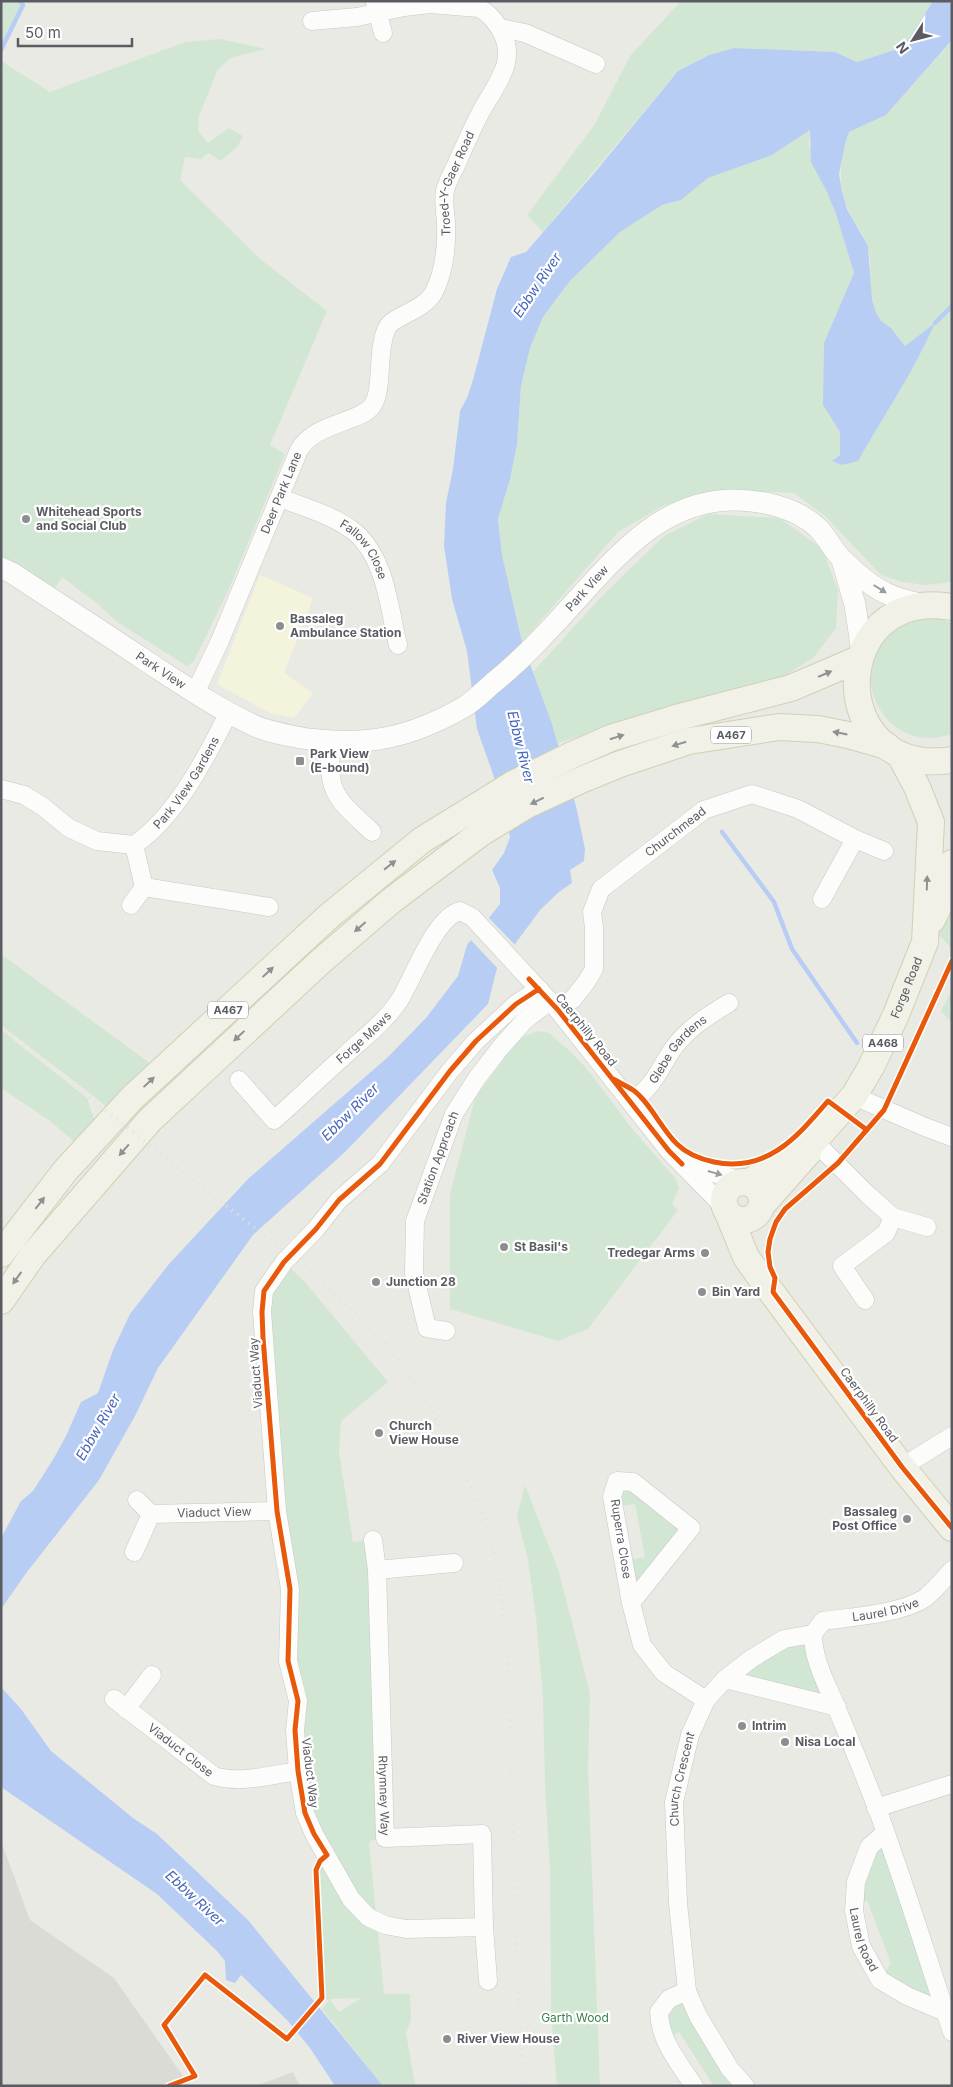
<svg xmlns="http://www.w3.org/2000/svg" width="953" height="2087" viewBox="0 0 953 2087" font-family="Inter,sans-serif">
  <rect width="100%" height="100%" fill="#eaeae4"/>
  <path fill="#f4f4dd" d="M260 575 313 598 284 673 313 693 294 718 270 713 217 684Z"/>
  <path fill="#dbdbd5" d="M1 1841 30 1920 114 1978 190 2086H1Z
    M293 2072 300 2086H256Z"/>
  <path fill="#d2e6d4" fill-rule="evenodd" d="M1 1H20L23 5 1 50Z
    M681 1H933L904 47 857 62 835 52 734 48 709 55 678 71 543 232 527 215 595 124 630 56Z
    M220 39 266 49 230 58 217 71 199 116 198 131 208 143 229 128 243 136 237 147 220 161 209 153 201 159 185 157 180 180 260 259 327 311 270 445 285 454 228 591 194 661 187 666 117 622 98 604 62 577 52 593 1 558V61L50 92 185 42Z
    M952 41V582L925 585 902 582 881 575 825 516 794 493 724 490 665 505 618 532 522 642 502 555 498 519 510 479 517 445 521 386 530 348 543 317 569 282 620 232 662 205 681 200 708 178 772 155 810 130 809 146 836 214 854 274 823 405 840 432V455L833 460 842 465 889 405 934 324 905 346C900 340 896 333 891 328 888 325 884 324 881 322 865 305 874 268 868 247 865 237 857 226 852 217 837 190 838 161 849 132L886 115Z
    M708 514 779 518 822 548 838 590 836 628 814 657 786 675 558 743 533 672 601 597 664 536Z
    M920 618 940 619 952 623V734C878 759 839 657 902 625 907 622 914 621 920 618Z
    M952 888V949L939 935Z
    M1 954 155 1067 110 1109 1 1025Z
    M952 990V1023L941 1011Z
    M1 1030 87 1098 95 1122 77 1144 50 1121 1 1088Z
    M538 1031 549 1033 571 1052 587 1069 633 1130 676 1179 679 1188 672 1204 678 1210 588 1329 558 1341 450 1309V1194L475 1098 516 1042 525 1036Z
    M284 1262 304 1281 388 1382 341 1421 339 1452 353 1542 373 1540 385 1838 370 1841 369 1844 384 1994H410L411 2020 406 2033 415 2084 418 2086H383L322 2009 329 2000 322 1998 316 1870 320 1861 305 1813 262 1312ZM361 1998 339 2012 330 2000V1999Z
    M617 1481 691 1528 631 1603 624 1561 645 1557 635 1504 614 1507Z
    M525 1485 559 1572 590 1693 588 1768 600 2086H557L551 2011 550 1867 545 1785 543 1699 536 1617 528 1560 517 1517Z
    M813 1634 837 1707 725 1679Z
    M885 1833 945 2012 880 1980 891 1963 867 1900 854 1911 856 1882Z
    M687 1991 745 2086H714L679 2032 665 2041 669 1999Z"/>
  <path fill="#b8cdf4" d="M933 1H952V40L886 115 849 132 845 144 839 174 842 191 847 209 868 246 872 300 876 313 881 321 891 328 905 346 935 323C914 371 884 415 858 461L842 465 832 461 840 455V432L823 405 824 343 854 273 836 214 827 192 811 162 810 130 772 155 708 178 681 200 662 205 620 232 569 282 543 317 530 348 521 386 517 445 510 479 498 519 502 555 522 642 552 724 576 806 585 849 584 861 570 870 572 883 559 892 541 909 497 968 488 1004 345 1152 253 1235 158 1368 135 1416 99 1480 27 1572 1 1609V1538L21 1501 33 1491 54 1458 66 1436 81 1402 98 1393 113 1350 130 1314 169 1264 248 1179 388 1057 426 1018 458 976 467 945 500 904V888L492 870 504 853 510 837 493 774 477 729 467 651 452 599 444 546 446 503 453 469 460 411 467 398 473 380 497 289 511 257 526 252 596 171 678 71 709 55 734 48 835 52 857 62 904 47Z
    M1 1687 21 1709 51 1751 133 1818 157 1834 248 1920 383 2086H335L310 2048 288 2021 241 1975 235 1983 226 1980 225 1961 217 1951 157 1894 1 1787Z"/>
  <path fill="#eaeae4" d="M487 916 517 947 499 970 469 938Z"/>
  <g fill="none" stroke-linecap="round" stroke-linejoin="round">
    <path stroke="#b8cdf4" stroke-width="4.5" d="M1 50 23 5 20 1
      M935 323 952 306
      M722 832 774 902 792 949 857 1043"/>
    <defs>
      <g id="minor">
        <path d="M375 2 383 33"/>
        <path d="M500 28 525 33 596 64"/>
        <path id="s1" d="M280 498C306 508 336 516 357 534 386 561 389 608 398 645"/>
        <path id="s2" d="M195 693 219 643 299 450C310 431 333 426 353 418 360 415 368 412 372 406 384 390 376 350 387 328 393 315 423 312 434 292 445 270 447 246 446 222 445 212 443 201 445 191 447 182 453 172 457 163 465 145 473 126 483 108 498 82 518 59 500 29 494 20 489 13 479 8L430 4 404 7 357 17 312 21"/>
        <path d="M333 742C323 791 339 801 372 832"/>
        <path id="s3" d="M1 789 24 795 42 806 69 828 97 841 134 845C176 817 207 756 229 712"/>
        <path d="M144 887 269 907"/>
        <path d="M822 899 855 839"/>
        <path d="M131 905 144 887 134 845"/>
        <path id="s4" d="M558 1010 573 999 587 981 594 969V928L592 912 601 889 704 810 752 794 798 809 855 839 884 851"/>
        <path id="s5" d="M239 1080 274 1120C297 1100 319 1078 342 1058 361 1040 384 1023 399 1001 413 979 435 917 460 911L472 917 558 1010 669 1151 725 1208"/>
        <path d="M854 1096 925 1127 952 1137"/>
        <path id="s6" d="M631 1102C654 1086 658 1072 672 1050 687 1029 707 1016 729 1003"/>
        <path d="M814 1141 867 1194 893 1217 927 1227"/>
        <path d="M683 1164 748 1183"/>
        <path d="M865 1300 842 1266 886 1233 893 1217"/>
        <path id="s7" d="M446 1331 427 1328 414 1273 415 1221 454 1114 477 1078 501 1047 525 1020 550 1001"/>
        <path d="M902 1467 952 1436"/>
        <path d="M137 1500 151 1514"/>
        <path id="s8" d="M373 1540 377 1570 385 1838 482 1834 484 1927 488 1981"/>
        <path id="s9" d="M134 1552 151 1514 277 1511"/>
        <path d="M377 1570 454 1563"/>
        <path d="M631 1603 612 1497 617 1481 633 1482 691 1528 631 1603 642 1645 664 1673 706 1700"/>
        <path d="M813 1634C813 1661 827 1684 837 1709 851 1742 864 1775 877 1808 904 1882 927 1957 952 2032"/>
        <path id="s10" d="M813 1634 823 1621C851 1617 901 1614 925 1598 935 1590 943 1580 952 1570"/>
        <path d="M725 1679 837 1707"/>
        <path id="s11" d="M114 1699 214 1776C240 1784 271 1775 298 1771"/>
        <path d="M126 1709 152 1675"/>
        <path d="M876 1808 952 1784"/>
        <path id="s12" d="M885 1833 869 1847 856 1882 854 1911 861 1946 880 1980 907 1996 945 2012"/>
        <path d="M484 1927 406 1929 385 1925 368 1917 351 1899 314 1834 305 1813 298 1771 295 1730 298 1701 288 1661 290 1589 277 1511 262 1312 264 1291 284 1262 316 1229 339 1200 380 1164 450 1071 476 1041 516 1004 539 989"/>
        <path d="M687 1991 669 1999 659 2012C660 2041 678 2062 694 2086"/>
        <path id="s13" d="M745 2086 730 2069 698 2016 687 1991 678 1903 674 1802 690 1735 706 1700 725 1679 751 1659 784 1639 813 1634"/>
      </g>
      <g id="tertiary">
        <path d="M842 560 855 605 862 652"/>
        <path id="s14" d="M1 568 12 573C56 602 100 630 143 659 180 683 216 708 255 726 272 733 290 736 308 739 367 747 412 737 464 707 474 701 484 691 493 683 530 653 560 618 592 583 630 541 672 501 732 500 761 500 796 507 818 528 828 538 834 553 845 562 857 574 872 587 888 594 899 600 913 602 924 605"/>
      </g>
      <g id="primary">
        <path d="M952 607C827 585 823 779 952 760"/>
        <path d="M932 920 943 897 952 863"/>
        <circle cx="743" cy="1201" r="19"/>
        <path id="s15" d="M748 1183 814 1141 854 1096 871 1067 895 1017 925 942 931 822 917 787 900 755"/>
        <path d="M762 1205 808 1153"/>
        <path d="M728 1213 746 1257 758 1274 902 1467 952 1528"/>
        <path d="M1 1254 65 1171 132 1098 329 916 422 840 513 784 572 755 611 738 683 716 791 688 859 659"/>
        <path d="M1 1301 33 1255 150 1120 320 962 391 901 481 833 527 805 581 780 620 764 689 741 779 727 818 729 848 735 887 746"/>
      </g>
    </defs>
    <use href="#minor" stroke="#c7c8c6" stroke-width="19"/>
    <use href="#tertiary" stroke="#c7c8c6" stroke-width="22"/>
    <use href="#primary" stroke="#d1d0b3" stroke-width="28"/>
    <use href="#minor" stroke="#fcfcfb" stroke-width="18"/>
    <use href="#tertiary" stroke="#fcfcfb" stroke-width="21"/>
    <use href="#primary" stroke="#f1f1e7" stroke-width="26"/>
    <path stroke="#e2e2e1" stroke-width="4" stroke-dasharray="1 6" stroke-linecap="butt" d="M1 1028 313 1274 384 1341 427 1401 456 1454 480 1507 496 1560 503 1610 508 1664 517 1965 524 2086"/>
    <defs>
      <path id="cycleway" d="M952 961 884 1110 838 1163 785 1209 776 1222 770 1239 768 1252 770 1267 775 1278 773 1292 902 1467 952 1528
        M529 979 558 1010 669 1151 682 1164
        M613 1079C620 1083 627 1086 633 1090 649 1101 662 1130 677 1144 687 1154 700 1159 714 1162 767 1173 797 1137 828 1101L867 1130
        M169 2086 195 2076 164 2025 205 1975 287 2039 322 1998 316 1870 320 1861 327 1855 314 1834 305 1813 298 1771 295 1730 298 1701 288 1661 290 1589 277 1511 263 1338 262 1312 264 1291 284 1262 316 1229 339 1200 380 1164 450 1071 476 1041 516 1004 539 989"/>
    </defs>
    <use href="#cycleway" stroke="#fff" stroke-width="8"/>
    <use href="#cycleway" stroke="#e8590c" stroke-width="5"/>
  </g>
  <defs><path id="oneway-solid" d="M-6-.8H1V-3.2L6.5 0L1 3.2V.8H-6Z" transform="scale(1.25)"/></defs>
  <g fill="#9b9c9f">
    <use href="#oneway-solid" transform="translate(880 589) rotate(32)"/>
    <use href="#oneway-solid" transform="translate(715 1173) rotate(16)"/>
  </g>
  <g fill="#8f9091">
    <use href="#oneway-solid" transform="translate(825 674) rotate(-23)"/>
    <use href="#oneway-solid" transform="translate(840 733) rotate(-169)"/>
    <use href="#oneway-solid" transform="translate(617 737) rotate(-18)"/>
    <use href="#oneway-solid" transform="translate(679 744) rotate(162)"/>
    <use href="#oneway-solid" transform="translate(537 801) rotate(154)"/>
    <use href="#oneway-solid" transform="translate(390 865) rotate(-38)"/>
    <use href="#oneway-solid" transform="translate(927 883) rotate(-88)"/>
    <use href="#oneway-solid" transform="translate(360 927) rotate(139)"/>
    <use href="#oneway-solid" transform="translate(268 972) rotate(-43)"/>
    <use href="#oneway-solid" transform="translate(239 1036) rotate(137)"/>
    <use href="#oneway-solid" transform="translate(149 1082) rotate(-43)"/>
    <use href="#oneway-solid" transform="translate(124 1150) rotate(131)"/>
    <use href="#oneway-solid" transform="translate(40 1203) rotate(-52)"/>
    <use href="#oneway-solid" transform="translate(17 1278) rotate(125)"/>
  </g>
  <g fill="#8c8e90" stroke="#fff" stroke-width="2">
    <circle cx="26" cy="519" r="5"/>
    <circle cx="280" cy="626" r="5"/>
    <rect x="295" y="756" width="10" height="10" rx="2.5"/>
    <circle cx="504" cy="1247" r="5"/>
    <circle cx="705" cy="1253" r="5"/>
    <circle cx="376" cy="1282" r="5"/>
    <circle cx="702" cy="1292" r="5"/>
    <circle cx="379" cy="1433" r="5"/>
    <circle cx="907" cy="1519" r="5"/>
    <circle cx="742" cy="1726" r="5"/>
    <circle cx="785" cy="1742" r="5"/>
    <circle cx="447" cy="2039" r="5"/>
  </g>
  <g text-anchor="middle" stroke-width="4.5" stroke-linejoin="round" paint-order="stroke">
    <g fill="#fff" stroke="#8c8d91" stroke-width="1">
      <rect x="711" y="726.5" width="40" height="17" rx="4"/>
      <rect x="208" y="1001.5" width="40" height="17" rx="4"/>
      <rect x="863" y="1034.5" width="40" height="17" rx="4"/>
    </g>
    <g font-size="11" font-weight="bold" fill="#5a5c62">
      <text x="731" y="739">A467</text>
      <text x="228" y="1014">A467</text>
      <text x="883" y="1047">A468</text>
    </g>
    <g font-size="12" fill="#5a5c62" stroke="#fff">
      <text dy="4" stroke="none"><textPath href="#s2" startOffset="604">Troed-Y-Gaer Road</textPath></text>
      <text dy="4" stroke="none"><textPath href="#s2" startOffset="218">Deer Park Lane</textPath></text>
      <text dy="4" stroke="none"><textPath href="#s1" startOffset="102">Fallow Close</textPath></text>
      <text dy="4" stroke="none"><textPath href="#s14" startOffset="688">Park View</textPath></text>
      <text dy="4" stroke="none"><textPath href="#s14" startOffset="190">Park View</textPath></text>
      <text dy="4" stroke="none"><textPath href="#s3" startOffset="230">Park View Gardens</textPath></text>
      <text dy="4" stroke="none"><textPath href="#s4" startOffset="231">Churchmead</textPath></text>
      <text dy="4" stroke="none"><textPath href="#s15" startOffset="259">Forge Road</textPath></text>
      <text transform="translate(586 1030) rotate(51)" y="4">Caerphilly Road</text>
      <text dy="4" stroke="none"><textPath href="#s5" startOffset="175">Forge Mews</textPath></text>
      <text dy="4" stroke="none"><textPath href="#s6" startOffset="71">Glebe Gardens</textPath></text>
      <text dy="4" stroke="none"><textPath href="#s7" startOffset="195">Station Approach</textPath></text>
      <text transform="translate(256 1373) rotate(-94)" y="4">Viaduct Way</text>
      <text transform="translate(869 1405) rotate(54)" y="4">Caerphilly Road</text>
      <text dy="4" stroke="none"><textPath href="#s9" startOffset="105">Viaduct View</textPath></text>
      <text transform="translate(621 1539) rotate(81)" y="4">Ruperra Close</text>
      <text dy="4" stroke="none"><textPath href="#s10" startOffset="80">Laurel Drive</textPath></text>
      <text dy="4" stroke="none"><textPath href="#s11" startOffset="84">Viaduct Close</textPath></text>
      <text transform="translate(310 1773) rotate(83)" y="4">Viaduct Way</text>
      <text dy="4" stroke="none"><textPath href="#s13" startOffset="325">Church Crescent</textPath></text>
      <text dy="4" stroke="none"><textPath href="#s8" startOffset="256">Rhymney Way</textPath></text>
      <text dy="4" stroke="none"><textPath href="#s12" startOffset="118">Laurel Road</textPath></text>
    </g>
    <g font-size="12" font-weight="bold" fill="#5a5c62" stroke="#fff" text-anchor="start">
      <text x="36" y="516">Whitehead Sports<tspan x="36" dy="14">and Social Club</tspan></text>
      <text x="290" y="623">Bassaleg<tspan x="290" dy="14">Ambulance Station</tspan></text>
      <text x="310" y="758">Park View<tspan x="310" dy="14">(E-bound)</tspan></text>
      <text x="514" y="1251">St Basil's</text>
      <text x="695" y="1257" text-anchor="end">Tredegar Arms</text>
      <text x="386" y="1286">Junction 28</text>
      <text x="712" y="1296">Bin Yard</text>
      <text x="389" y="1430">Church<tspan x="389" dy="14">View House</tspan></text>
      <text x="897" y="1516" text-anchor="end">Bassaleg<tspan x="897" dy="14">Post Office</tspan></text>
      <text x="752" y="1730">Intrim</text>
      <text x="795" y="1746">Nisa Local</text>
      <text x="457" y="2043">River View House</text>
    </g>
    <g font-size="12" fill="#39824d" stroke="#fff">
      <text x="575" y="2022">Garth Wood</text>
    </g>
    <g font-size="14" font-style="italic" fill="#4766bc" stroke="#fff">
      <text transform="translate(537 285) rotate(-56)" y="5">Ebbw River</text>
      <text transform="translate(521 747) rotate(76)" y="5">Ebbw River</text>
      <text transform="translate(350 1112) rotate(-45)" y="5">Ebbw River</text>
      <text transform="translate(98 1427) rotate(-60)" y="5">Ebbw River</text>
      <text transform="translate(195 1898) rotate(43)" y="5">Ebbw River</text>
    </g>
  </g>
  <rect width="953" height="2087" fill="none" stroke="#5a5c62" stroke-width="5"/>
  <g transform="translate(913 40) rotate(234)" stroke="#ffffff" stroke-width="4" paint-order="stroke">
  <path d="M0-4L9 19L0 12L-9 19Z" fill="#5a5c62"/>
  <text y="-8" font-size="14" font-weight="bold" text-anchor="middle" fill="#5a5c62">N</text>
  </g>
  <path d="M18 38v8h114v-8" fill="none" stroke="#5a5c62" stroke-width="2.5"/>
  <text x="25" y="38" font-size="15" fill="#5a5c62" stroke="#ffffff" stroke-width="4" paint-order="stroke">50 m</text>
</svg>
